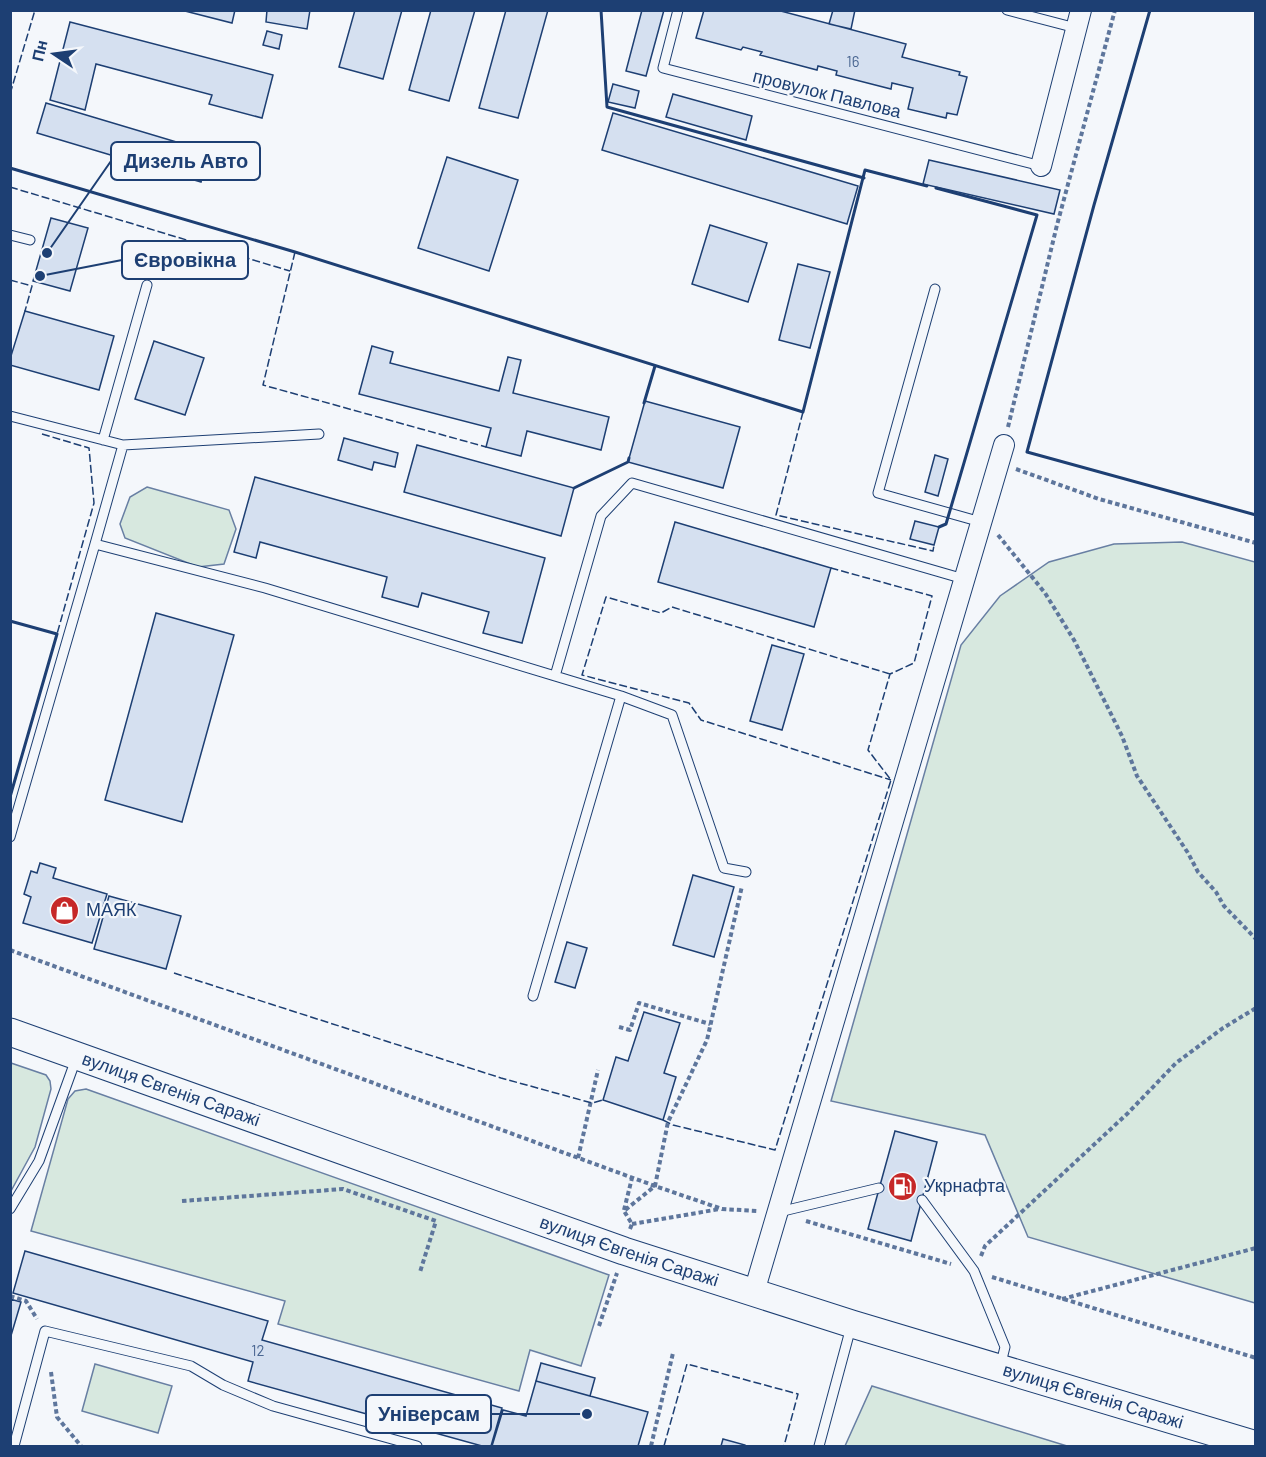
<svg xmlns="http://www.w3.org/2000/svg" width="1266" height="1457" viewBox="0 0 1266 1457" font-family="Barlow,sans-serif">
  <rect width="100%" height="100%" fill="#f4f7fb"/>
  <path fill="#d7e8df" stroke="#687fa3" stroke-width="1.5" d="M147 487 229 510 236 529 224 564 198 567 125 538 120 524 130 497Z
    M1182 542 1255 562V1303L1028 1237 985 1135 831 1101 961 645 1000 596 1049 562 1114 544Z
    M11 1063 46 1075 50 1081 51 1089 35 1147 11 1191Z
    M86 1089 609 1275 581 1366 530 1350 519 1391 278 1324 285 1301 31 1231 68 1099 75 1091Z
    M95 1364 172 1386 158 1433 82 1411Z
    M872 1386 1067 1446H845Z"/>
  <path fill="#d5e0f0" stroke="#1d3f73" stroke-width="1.5" d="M181 10H235L232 23Z
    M267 10H310L307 29 266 22Z
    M355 10H402L383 79 339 67Z
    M431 10H475L449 101 409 90Z
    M506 10H548L518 118 479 108Z
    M642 10H664L646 76 626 71Z
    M704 10H777L906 44 902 57 960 72 959 75 967 77 957 115 947 113 946 118 908 109 913 88 892 83 891 89 836 75 837 71 818 66 817 70 760 55 762 52 743 47 741 50 696 38Z
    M833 10H855L851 29 829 24Z
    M70 22 273 75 262 118 209 104 212 95 96 64 85 110 50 100Z
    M267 31 282 35 279 49 263 45Z
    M613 84 639 91 635 108 608 102Z
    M673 94 752 116 746 140 666 117Z
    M46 103 210 152 201 182 37 133Z
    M613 113 858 186 847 224 602 150Z
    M447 157 518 180 489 271 418 248Z
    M929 160 1060 190 1054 214 923 184Z
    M51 218 88 228 70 291 33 281Z
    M710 225 767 243 748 302 692 284Z
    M798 264 830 272 810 348 779 340Z
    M25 311 114 336 99 390 10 365V359Z
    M154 341 204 358 185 415 135 399Z
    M372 346 393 352 390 363 499 391 508 357 521 360 513 393 609 417 601 450 527 431 521 456 486 447 491 428 359 394Z
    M645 401 740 427 723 488 628 462Z
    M344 438 398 453 395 467 374 462 372 470 338 460Z
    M417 445 574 488 561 536 404 492Z
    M935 455 948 459 938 496 925 492Z
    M255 477 545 558 522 643 483 633 489 612 422 593 418 607 382 597 387 577 260 542 256 558 234 552Z
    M915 521 939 527 934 545 910 539Z
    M675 522 831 568 814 627 658 582Z
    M156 613 234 635 182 822 105 800Z
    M772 645 804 654 782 730 750 721Z
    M40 863 56 868 53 878 107 894 92 943 23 923 31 897 24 894 31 871 37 873Z
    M693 875 734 887 714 957 673 945Z
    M109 896 181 916 166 969 94 949Z
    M567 942 587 948 575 988 555 982Z
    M644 1012 680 1023 664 1073 676 1077 663 1120 603 1100 616 1057 628 1061Z
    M895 1131 937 1142 911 1241 868 1229Z
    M25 1251 268 1321 262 1340 502 1408 491 1446H482L248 1381 253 1362 13 1293Z
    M10 1299 21 1302 10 1339Z
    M541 1363 595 1378 590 1396 536 1381Z
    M536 1381 648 1412 638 1446H492L503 1410 526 1416Z
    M723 1439 745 1445V1446H721Z"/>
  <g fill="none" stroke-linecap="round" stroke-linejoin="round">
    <defs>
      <path id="lane" d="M678 10 663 68 1041 166
        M1007 10 1076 28
        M10 235 30 240
        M935 289 878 493 981 522
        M10 416 123 445 95 544
        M103 440 147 285
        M123 445 319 434
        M10 837 95 544 265 588 555 676
        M746 872 724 868 672 715 621 696 555 676 601 516 632 483 964 579
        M533 996 621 696
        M922 1200 974 1271 1005 1347 1000 1367
        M10 1209 39 1161 76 1059
        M779 1212 879 1188
        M14 1446 45 1331 191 1366 223 1385 273 1406 417 1446
        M819 1446 851 1327"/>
      <path id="street" d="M1041 166 1081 10
        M754 1292 1004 445"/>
      <g id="secondary">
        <path id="s1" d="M10 1032 624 1251 852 1324 1256 1445"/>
      </g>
    </defs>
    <use href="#lane" stroke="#1d3f73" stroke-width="11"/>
    <use href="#street" stroke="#1d3f73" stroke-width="22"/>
    <use href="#secondary" stroke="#1d3f73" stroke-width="29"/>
    <path stroke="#5e769c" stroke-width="4" stroke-dasharray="4.5 3" stroke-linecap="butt" d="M1008 427 1057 225 1115 10
      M1016 469 1099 499 1256 543
      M998 535 1045 593 1074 640 1122 736 1137 776 1188 853 1198 872 1216 892 1224 906 1256 939
      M10 950 655 1186 722 1209 757 1211
      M619 1027 630 1030 639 1003 710 1024
      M578 1158 598 1070
      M182 1201 343 1189 436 1221 420 1272
      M624 1210 632 1178
      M806 1221 951 1264
      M632 1224 720 1209
      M630 1229 632 1224 624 1211 655 1186 668 1122 707 1040 742 886
      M981 1256 985 1246 1128 1113 1176 1063 1223 1028 1256 1008
      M992 1277 1256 1358
      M10 1296 26 1301 37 1319
      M1062 1299 1256 1248
      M599 1326 617 1273
      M51 1372 57 1417 81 1446
      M651 1446 673 1353"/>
    <use href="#lane" stroke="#f4f7fb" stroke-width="9"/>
    <use href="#street" stroke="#f4f7fb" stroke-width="20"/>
    <use href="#secondary" stroke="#f4f7fb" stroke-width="27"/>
    <path stroke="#1d3f73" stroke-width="1.5" stroke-dasharray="8 3" stroke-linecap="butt" d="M10 94 35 10
      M10 187 290 271
      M295 252 263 385 486 447
      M10 280 32 286 25 311
      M803 412 776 515 933 551 934 545
      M42 434 89 448 94 503 57 634
      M890 674 672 607 661 613 606 597 582 675 689 703 701 720 891 780
      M174 973 501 1078 592 1103 603 1100
      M663 1120 673 1125 775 1150 891 780 868 750 890 674 914 663 932 596 831 568
      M664 1446 687 1364 798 1394 784 1446"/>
    <path stroke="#1d3f73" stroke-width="3" d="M601 10 607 107 864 178
      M1150 10 1094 205 1027 452 1256 515
      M10 168 295 252 803 412 865 170 927 186
      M936 188 1037 215 946 524 939 527
      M644 403 655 366
      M574 488 628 462 629 458
      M10 621 57 634 10 797"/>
  </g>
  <defs>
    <symbol id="shop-disc" viewBox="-11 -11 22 22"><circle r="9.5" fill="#c62828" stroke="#f4f7fb"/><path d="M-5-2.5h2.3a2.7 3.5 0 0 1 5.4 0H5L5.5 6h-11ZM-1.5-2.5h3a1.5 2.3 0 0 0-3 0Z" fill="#fff"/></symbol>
    <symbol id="fuel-disc" viewBox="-11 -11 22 22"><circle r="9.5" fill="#c62828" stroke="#f4f7fb"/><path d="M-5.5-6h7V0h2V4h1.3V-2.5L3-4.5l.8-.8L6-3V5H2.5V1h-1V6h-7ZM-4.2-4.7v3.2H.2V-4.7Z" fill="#fff"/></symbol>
  </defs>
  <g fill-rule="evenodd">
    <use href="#shop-disc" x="48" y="894" width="33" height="33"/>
    <use href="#fuel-disc" x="886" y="1170" width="33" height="33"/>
  </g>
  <g text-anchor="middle" stroke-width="4.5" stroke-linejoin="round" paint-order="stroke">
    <g font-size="15" fill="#4b6792">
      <text x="853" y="67">16</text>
      <text x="258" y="1356">12</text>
    </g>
    <g font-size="18" fill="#1d3f73" stroke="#f4f7fb">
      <text transform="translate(827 94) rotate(14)" y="6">провулок Павлова</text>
      <text dy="6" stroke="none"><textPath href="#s1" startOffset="171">вулиця Євгенія Саражі</textPath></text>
      <text dy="6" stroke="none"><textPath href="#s1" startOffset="657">вулиця Євгенія Саражі</textPath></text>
      <text dy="6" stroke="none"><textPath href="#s1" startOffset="1143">вулиця Євгенія Саражі</textPath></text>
    </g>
    <g font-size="18" fill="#1d3f73" stroke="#f4f7fb" text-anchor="start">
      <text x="86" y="916">МАЯК</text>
      <text x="924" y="1192">Укрнафта</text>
    </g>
  </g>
  <path fill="none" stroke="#1d3f73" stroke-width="2" d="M47 253L111 161M40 276L122 260M587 1414L491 1414"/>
  <g fill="#1d3f73" stroke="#f4f7fb" stroke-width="2">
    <circle cx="47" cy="253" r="6"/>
    <circle cx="40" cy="276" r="6"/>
    <circle cx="587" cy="1414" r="6"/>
  </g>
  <g fill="#f4f7fb" stroke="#1d3f73" stroke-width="2">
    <rect x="111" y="142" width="149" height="38" rx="6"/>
    <rect x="122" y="241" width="126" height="38" rx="6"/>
    <rect x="366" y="1395" width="125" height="38" rx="6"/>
  </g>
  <g font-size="20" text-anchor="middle" font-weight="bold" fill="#1d3f73">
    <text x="186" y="168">Дизель Авто</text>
    <text x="185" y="267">Євровікна</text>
    <text x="429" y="1421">Універсам</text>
  </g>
  <rect width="1266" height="1457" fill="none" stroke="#1d3f73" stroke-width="24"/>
  <g transform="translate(54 54) rotate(283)" stroke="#f4f7fb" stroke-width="4.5" paint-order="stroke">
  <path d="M0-4.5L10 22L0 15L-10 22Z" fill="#1d3f73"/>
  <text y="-9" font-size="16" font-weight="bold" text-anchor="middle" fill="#1d3f73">Пн</text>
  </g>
</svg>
